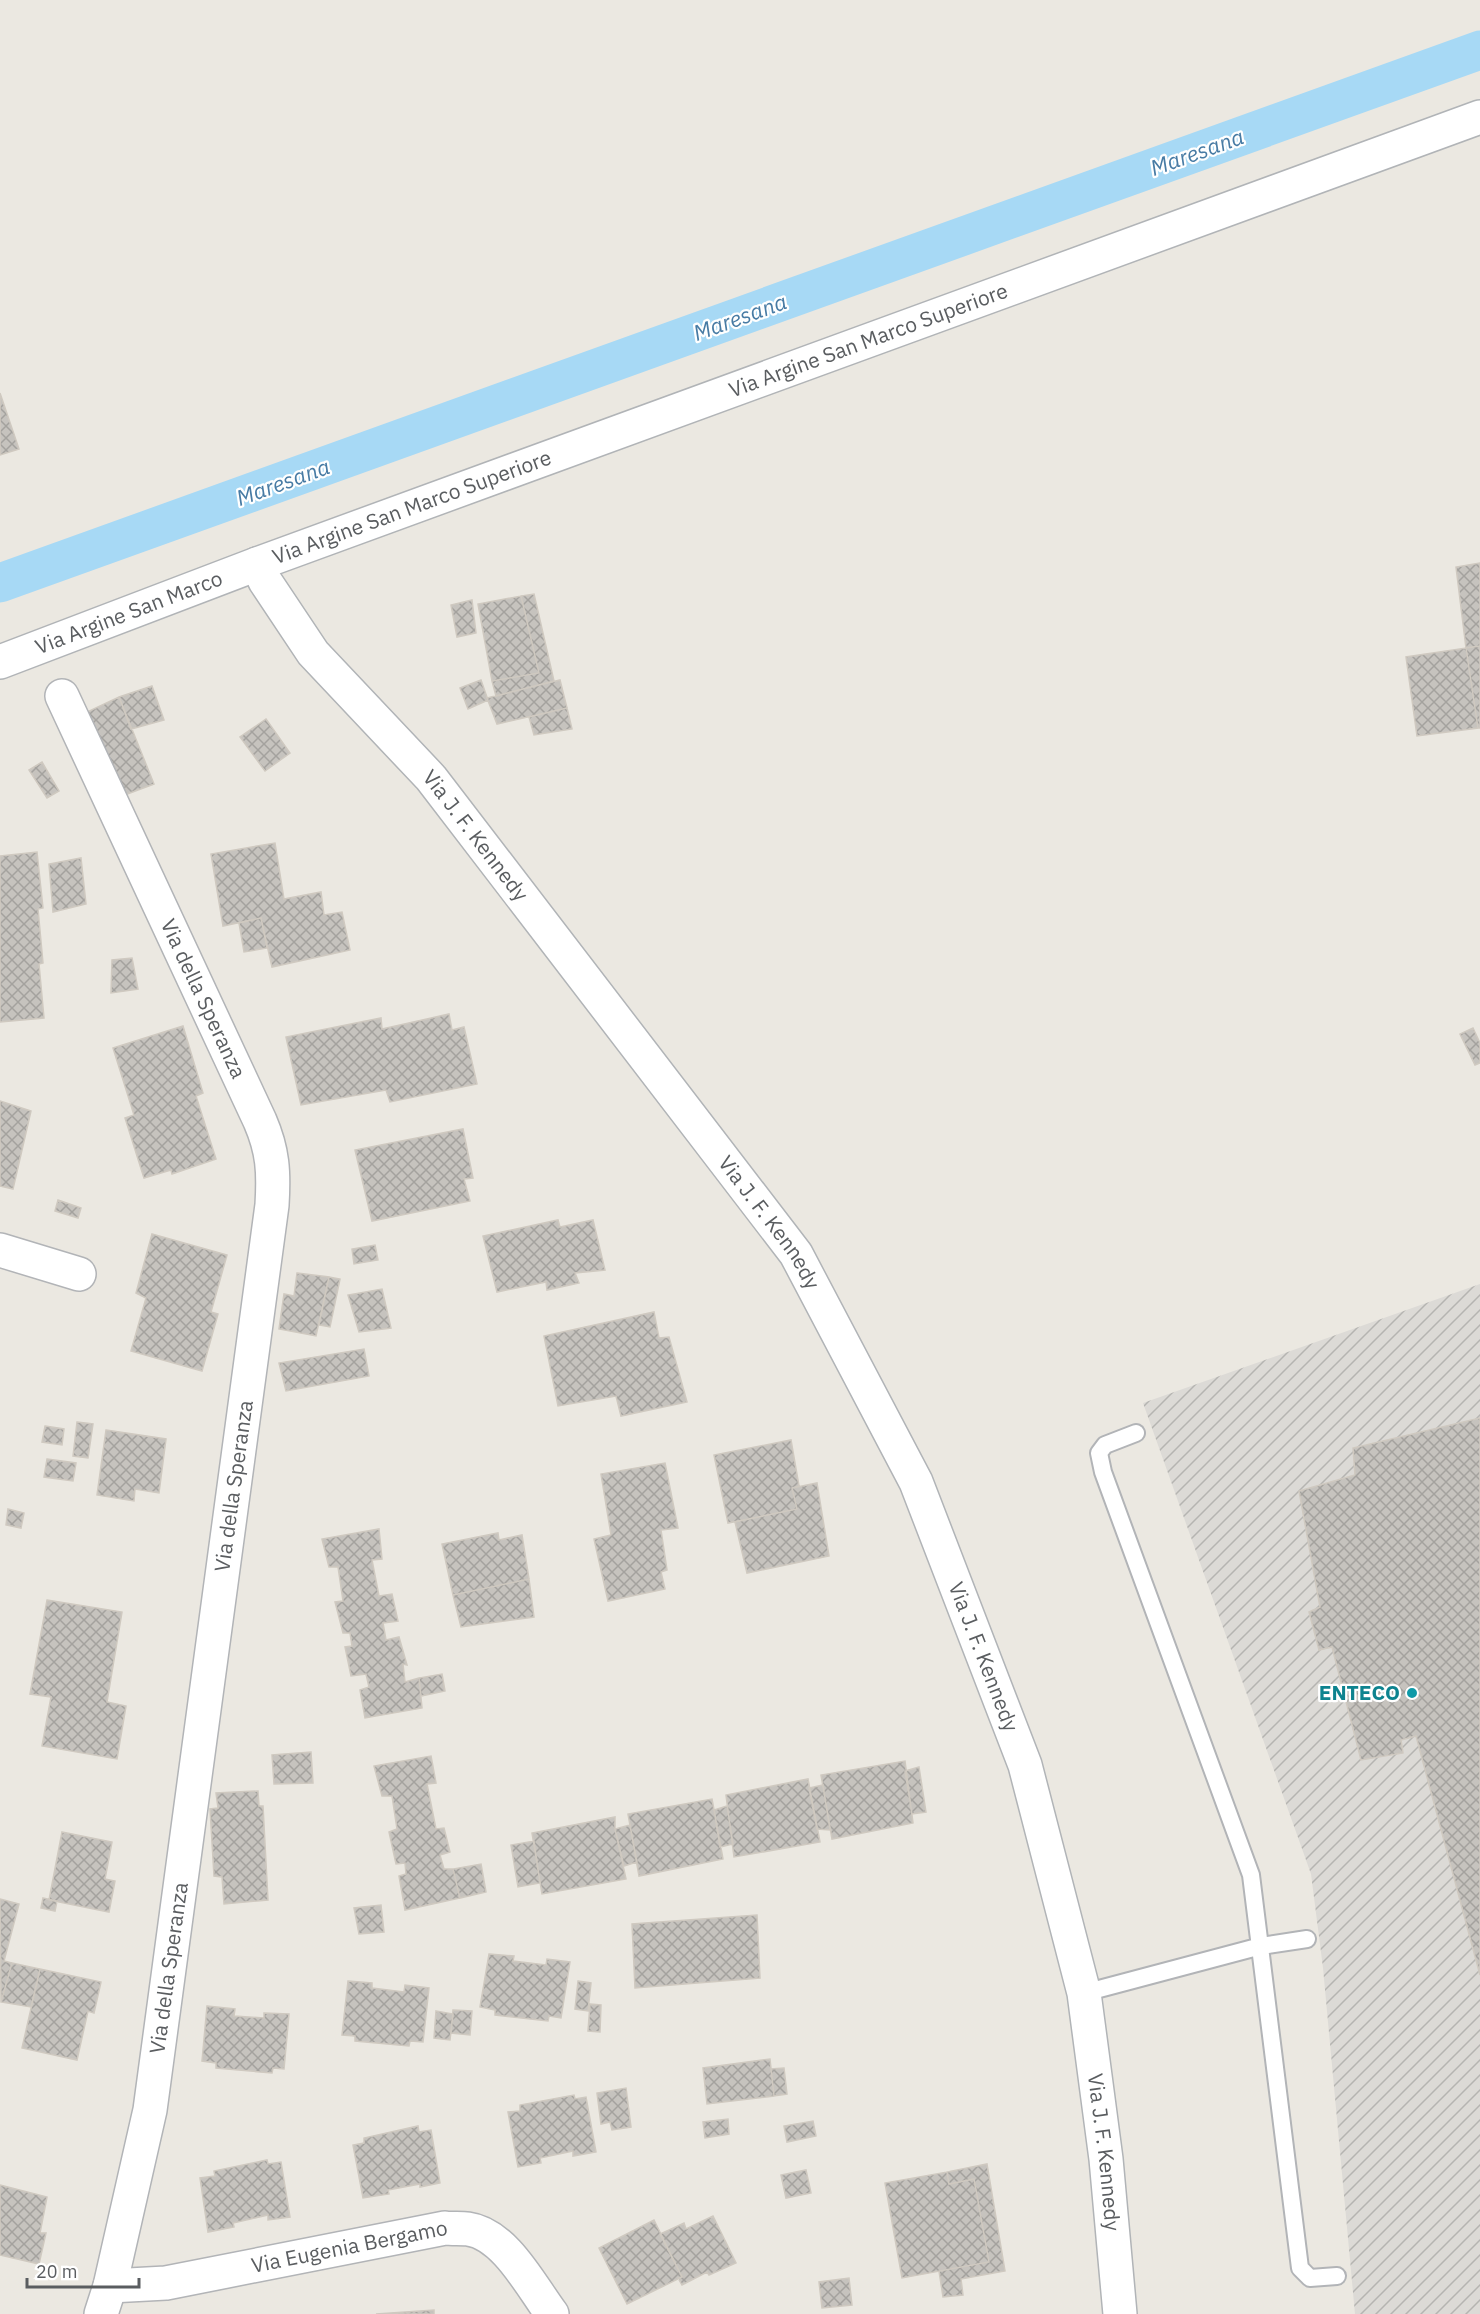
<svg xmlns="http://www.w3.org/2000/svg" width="1480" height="2314" viewBox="0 0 1480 2314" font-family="'IBM Plex Sans',sans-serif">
  <defs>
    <pattern id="industrial-furrows" width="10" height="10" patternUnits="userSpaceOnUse" patternTransform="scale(1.5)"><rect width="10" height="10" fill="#dcdad6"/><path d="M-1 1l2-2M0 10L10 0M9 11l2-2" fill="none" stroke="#b5b4b1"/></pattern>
    <pattern id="building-cross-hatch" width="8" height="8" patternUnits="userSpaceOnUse" patternTransform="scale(1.5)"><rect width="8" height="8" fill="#c6c3be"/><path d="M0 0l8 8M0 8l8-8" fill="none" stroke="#a4a29e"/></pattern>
  </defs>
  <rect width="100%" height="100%" fill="#ebe8e1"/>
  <path fill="url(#industrial-furrows)" d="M1480 1284V2314H1355L1323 1968 1311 1874 1143 1403Z"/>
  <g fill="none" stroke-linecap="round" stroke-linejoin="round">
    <path stroke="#a7d9f5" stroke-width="39" d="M0 583 1480 50"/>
  </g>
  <path fill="url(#building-cross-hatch)" stroke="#cfc9c0" stroke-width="1.5" d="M0 393 19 449 0 455Z
    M1480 563V646L1466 648 1456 567Z
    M534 594 554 681 496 696 492 681 539 673 521 596Z
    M521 596 539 673 492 681 478 604Z
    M472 600 476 633 457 637 451 605Z
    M1480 646V728H1478L1466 648Z
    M1466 648 1478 728 1417 736 1406 657Z
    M481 680 488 700 468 709 460 688Z
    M560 680 567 708 497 724 487 698Z
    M152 686 164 720 131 729 119 697Z
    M119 697 154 784 122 796 87 712Z
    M567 708 572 729 534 735 529 717Z
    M266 719 290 753 265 771 240 737Z
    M42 762 59 791 47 798 29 770Z
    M275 843 284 899 321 892 324 915 342 912 350 950 272 967 261 918 223 926 211 854Z
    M37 852 43 908 38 909 43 963 39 964 44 1018 0 1022V856Z
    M81 858 86 904 53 912 49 864Z
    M261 918 267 948 244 952 239 923Z
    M132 958 138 989 111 993 112 960Z
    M449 1014 452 1030 464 1027 477 1084 390 1102 386 1090 301 1105 286 1037 381 1018 382 1029Z
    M183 1026 203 1093 196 1096 216 1159 172 1174 171 1170 144 1178 125 1118 134 1115 113 1048Z
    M1473 1028 1480 1043V1063L1475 1065 1460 1034Z
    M0 1101 31 1111 13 1189 0 1186Z
    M463 1129 473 1178 464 1179 470 1201 372 1221 355 1150Z
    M58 1200 81 1208 78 1218 55 1211Z
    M558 1220 560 1227 593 1220 605 1270 575 1273 579 1283 547 1290 546 1282 497 1292 483 1236Z
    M152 1234 227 1255 211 1312 218 1314 202 1371 131 1351 146 1298 136 1293Z
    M375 1245 378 1260 354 1264 352 1249Z
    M297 1273 329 1277 316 1336 279 1329 284 1294 294 1296Z
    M329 1277 340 1279 330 1327 319 1325Z
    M382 1289 391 1328 359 1332 348 1295Z
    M654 1312 659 1338 669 1337 687 1402 621 1416 616 1396 558 1406 544 1336Z
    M364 1349 369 1376 286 1391 279 1363Z
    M1480 1418V1975L1416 1736 1401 1740 1403 1753 1361 1760 1332 1647 1319 1650 1309 1612 1320 1607 1299 1491 1355 1475 1353 1448Z
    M77 1422 93 1424 88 1458 73 1456Z
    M45 1426 64 1429 62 1445 42 1442Z
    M106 1430 166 1439 159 1493 135 1489 134 1501 97 1495Z
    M791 1440 799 1486 792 1488 797 1509 728 1523 714 1455Z
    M47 1459 76 1463 73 1481 44 1477Z
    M665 1463 678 1528 661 1530 667 1570 661 1572 665 1589 608 1601 594 1539 611 1535 601 1474Z
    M817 1483 829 1556 747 1573 735 1522 797 1509 792 1488Z
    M8 1509 24 1513 21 1528 6 1525Z
    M379 1529 382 1559 372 1560 379 1596 392 1594 398 1621 383 1623 386 1640 399 1637 407 1665 403 1664 405 1682 419 1678 422 1708 365 1718 360 1690 369 1687 366 1674 351 1676 345 1647 352 1646 350 1633H343L335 1602 343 1601 338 1567H329L322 1539Z
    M498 1533 499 1540 522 1535 529 1579 453 1595 442 1544Z
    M529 1579 534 1617 461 1627 453 1595Z
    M47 1600 122 1612 107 1702 126 1706 117 1759 42 1746 51 1697 30 1694Z
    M442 1674 445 1691 421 1696 419 1678Z
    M311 1752 313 1783 274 1784 272 1755Z
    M431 1756 436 1783 427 1784 436 1829 444 1828 450 1852 440 1855 444 1869H453L460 1898 405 1910 399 1876 406 1874 405 1863 396 1864 389 1832 397 1829 392 1796H382L374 1766Z
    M905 1761 913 1823 832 1839 821 1775Z
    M919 1767 926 1812 912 1814 905 1771Z
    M808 1779 820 1842 734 1857 726 1795Z
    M823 1785 830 1830 817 1829 809 1788Z
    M258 1791 259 1806H263L268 1900 224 1904 222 1877 214 1876 210 1809 218 1808 216 1793Z
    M712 1799 723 1859 639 1876 628 1814Z
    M727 1806 733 1844 720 1847 714 1810Z
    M615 1817V1829L626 1879 542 1894 532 1833Z
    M630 1825 637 1862 624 1866 615 1829Z
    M62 1832 112 1842 105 1879 115 1881 109 1912 49 1900Z
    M534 1841 540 1883 518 1887 511 1845Z
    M481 1864 486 1892 460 1898 453 1869Z
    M43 1898 57 1901 55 1911 41 1908Z
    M0 1899 19 1904 4 1961 12 1963 1 2002Z
    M381 1905 384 1932 359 1934 354 1908Z
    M757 1915 760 1978 635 1988 632 1924Z
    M489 1954 514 1956 513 1961 546 1965 547 1959 570 1962 561 2018 549 2016 548 2021 495 2015V2010L480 2007Z
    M12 1963 40 1969 31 2007 1 2002Z
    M40 1969 101 1982 94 2013 88 2011 77 2060 22 2048Z
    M348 1981 372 1983V1988L404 1992 405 1985 429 1988 423 2042 410 2041 409 2046 355 2041V2036L342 2035Z
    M578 1981 591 1983 588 2011 575 2009Z
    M590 2004 601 2005 600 2032 588 2031Z
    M207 2006 235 2009 234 2016 264 2018V2013L289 2014 284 2069 273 2068 272 2073 216 2068V2063L202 2061Z
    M453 2010 472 2011 470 2035 451 2033Z
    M436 2011 453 2014 450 2040 434 2038Z
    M770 2059 774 2096 707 2104 703 2068Z
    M784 2068 787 2094 774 2096 771 2069Z
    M626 2088 631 2127 612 2130 610 2122 601 2124 597 2093Z
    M574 2095 575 2099 586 2097 596 2152 573 2156V2151L540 2158 541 2163 518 2167 508 2112 520 2111V2105Z
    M728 2119 729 2134 705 2138 703 2122Z
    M813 2121 816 2136 787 2142 784 2126Z
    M418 2126 419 2132 431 2130 440 2183 420 2187V2184L388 2190 389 2194 363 2198 353 2145 364 2143V2138Z
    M267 2160 268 2164 281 2162 290 2217 268 2220V2215L233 2223 234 2227 208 2232 200 2178 215 2176 214 2171Z
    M987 2164 1005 2271 961 2279 963 2295 943 2297 939 2271 989 2262 974 2179 949 2184 947 2172Z
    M806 2170 811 2193 786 2198 781 2175Z
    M947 2172 949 2184 974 2179 989 2262 902 2278 885 2183Z
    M0 2185 47 2197 40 2233H46L39 2264 0 2255Z
    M713 2216 736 2263 709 2275 707 2272 682 2285 678 2278 682 2277 660 2234 684 2223 686 2229Z
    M654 2220 682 2277 627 2304 599 2248Z
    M849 2278 852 2305 822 2308 819 2282Z
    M434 2310V2314H376Z"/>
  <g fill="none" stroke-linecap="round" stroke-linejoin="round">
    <defs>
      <path id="lane" d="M1136 1433 1105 1445 1099 1453 1103 1472 1251 1875 1300 2268 1310 2278 1337 2276
        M1084 1993 1261 1946 1307 1939"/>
      <g id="street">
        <path id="s1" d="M62 696 260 1121C273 1151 274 1172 272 1205L150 2110 110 2286 101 2314"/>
        <path d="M0 1250 79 1274"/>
        <path id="s2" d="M110 2286 166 2283 445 2228C452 2229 461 2228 468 2229 505 2234 531 2286 552 2314"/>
      </g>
      <g id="secondary">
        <path id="s3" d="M257 564 265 581 313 653 431 778 796 1254 916 1482 1025 1765 1084 1993 1106 2159 1120 2314"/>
        <path id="s4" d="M0 662 257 564 1480 117"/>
      </g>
    </defs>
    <use href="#lane" stroke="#b2b4b7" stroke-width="20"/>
    <use href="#street" stroke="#b2b4b7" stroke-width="36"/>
    <use href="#secondary" stroke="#b1b4b7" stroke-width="36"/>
    <use href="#lane" stroke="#fff" stroke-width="16"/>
    <use href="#street" stroke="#fff" stroke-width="33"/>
    <use href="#secondary" stroke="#fff" stroke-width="33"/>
  </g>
  <circle fill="#0f9aa8" stroke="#fff" stroke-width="2" cx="1412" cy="1693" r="6"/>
  <g text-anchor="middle" stroke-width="4.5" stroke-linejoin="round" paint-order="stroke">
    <g font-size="21" fill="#5a5d60" stroke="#fff">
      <text dy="7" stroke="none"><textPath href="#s4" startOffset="926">Via Argine San Marco Superiore</textPath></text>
      <text dy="7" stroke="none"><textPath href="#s4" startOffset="440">Via Argine San Marco Superiore</textPath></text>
      <text dy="7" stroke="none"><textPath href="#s4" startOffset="138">Via Argine San Marco</textPath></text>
      <text dy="7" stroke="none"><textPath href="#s3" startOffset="350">Via J. F. Kennedy</textPath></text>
      <text dy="7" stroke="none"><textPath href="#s1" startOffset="334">Via della Speranza</textPath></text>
      <text dy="7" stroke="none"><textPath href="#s3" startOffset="836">Via J. F. Kennedy</textPath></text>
      <text transform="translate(234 1486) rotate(-82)" y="7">Via della Speranza</text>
      <text dy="7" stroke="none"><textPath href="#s3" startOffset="1322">Via J. F. Kennedy</textPath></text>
      <text transform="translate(169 1968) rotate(-82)" y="7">Via della Speranza</text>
      <text dy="7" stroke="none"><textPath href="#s3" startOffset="1834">Via J. F. Kennedy</textPath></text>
      <text dy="7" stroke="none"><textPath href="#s2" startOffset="243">Via Eugenia Bergamo</textPath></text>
    </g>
    <g font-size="21" font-weight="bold" fill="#0d838f" stroke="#fff" text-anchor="end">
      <text x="1400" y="1700">ENTECO</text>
    </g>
    <g font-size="22" font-style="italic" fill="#477ba4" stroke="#fff">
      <text transform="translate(1197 152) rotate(-20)" y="8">Maresana</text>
      <text transform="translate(740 317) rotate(-20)" y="8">Maresana</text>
      <text transform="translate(283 482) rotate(-20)" y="8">Maresana</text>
    </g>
  </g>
  <path d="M27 2278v9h112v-9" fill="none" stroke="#5a5d60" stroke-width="3"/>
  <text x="36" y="2278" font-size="18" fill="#5a5d60" stroke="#ffffff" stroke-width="4.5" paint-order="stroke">20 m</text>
</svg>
